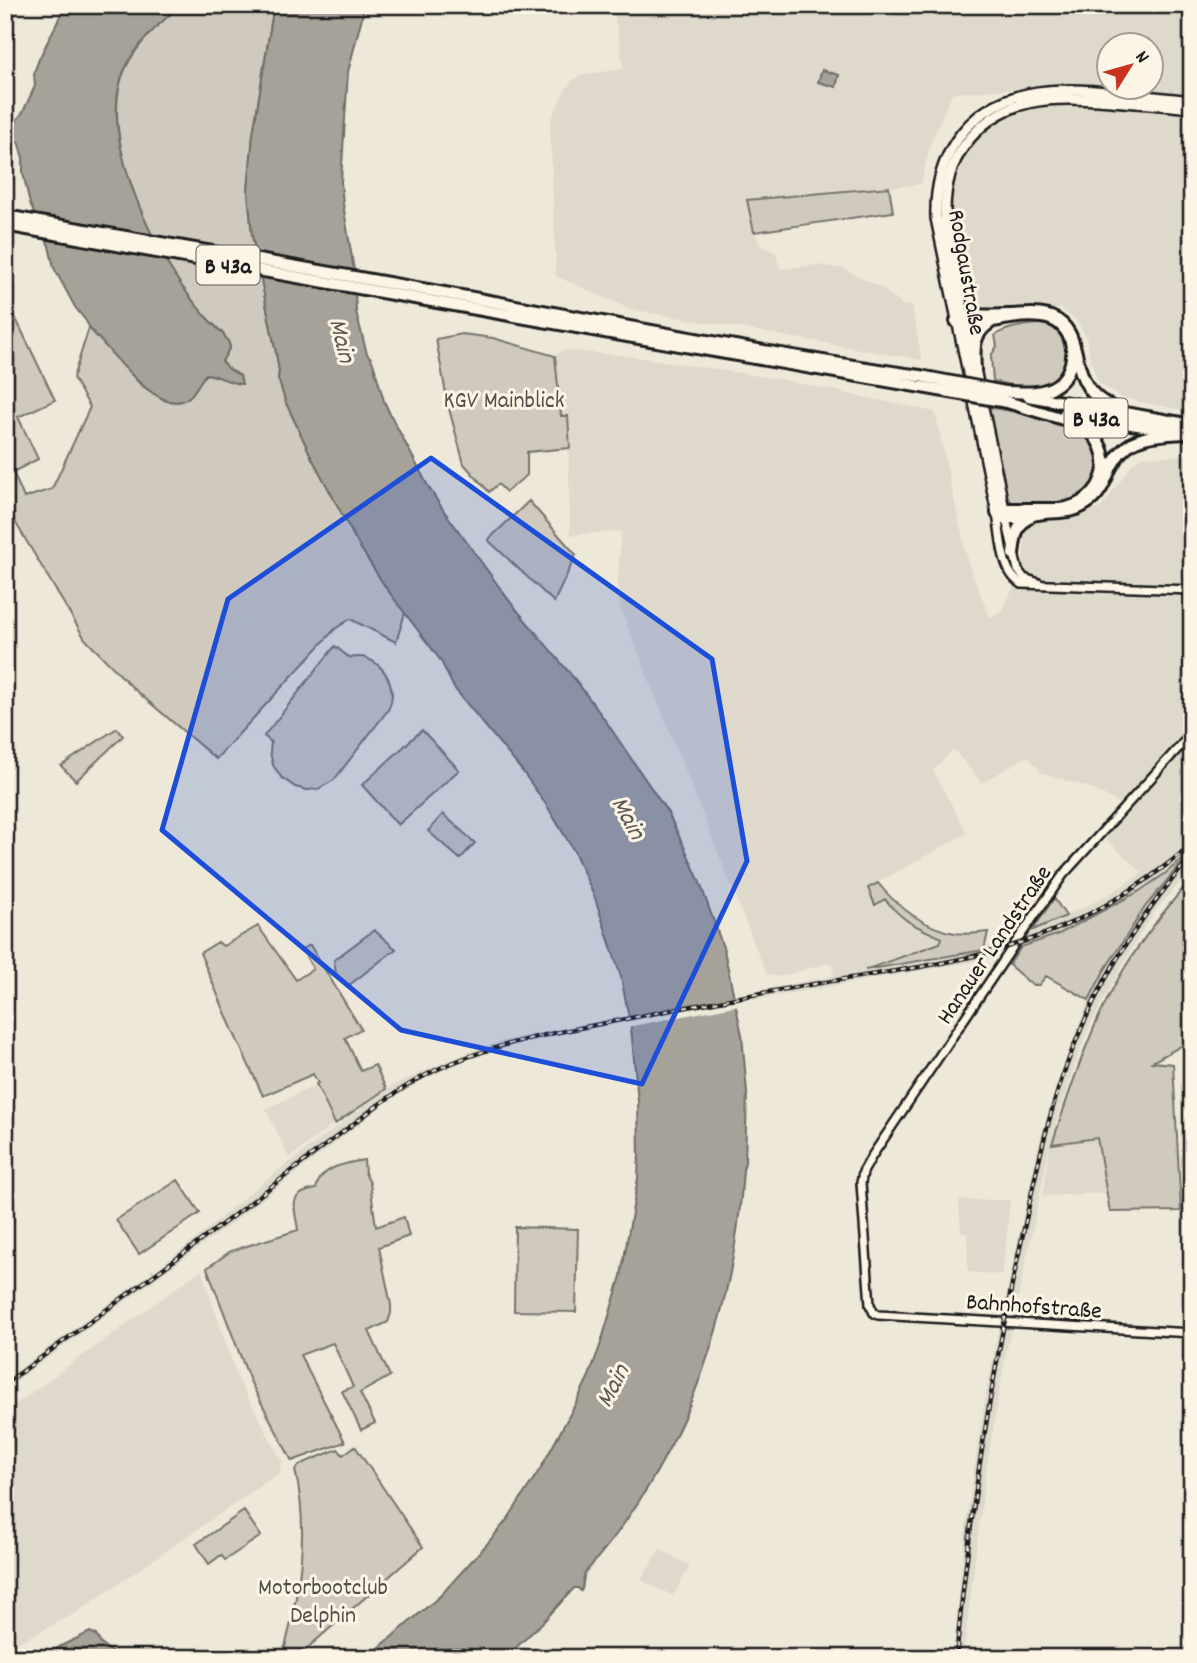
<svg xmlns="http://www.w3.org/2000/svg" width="1197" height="1663" viewBox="0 0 1197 1663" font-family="Dekko,sans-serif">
  <rect width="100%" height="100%" fill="#eee8d9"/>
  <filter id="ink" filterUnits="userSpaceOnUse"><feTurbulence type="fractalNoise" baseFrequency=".0143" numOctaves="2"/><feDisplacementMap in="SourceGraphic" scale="14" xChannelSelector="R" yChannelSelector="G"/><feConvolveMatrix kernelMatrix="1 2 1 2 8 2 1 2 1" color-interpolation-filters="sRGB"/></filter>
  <g filter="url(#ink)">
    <path fill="#ded9cb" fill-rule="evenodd" d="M613 5H1192V412L1122 398 1099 383 1090 359 1086 336 1076 320 1061 309 1013 308 968 310 952 243 949 198 962 159 984 130 1012 111 1038 103 1027 88 952 93 930 145 921 184 747 200 754 232 760 244 776 253 780 269 816 265 844 269 881 287 903 306H912L922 360 630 309 556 276 550 128 551 119 565 90 573 80 583 75 624 69ZM1110 46H1152V88H1110Z
      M563 350 636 357 779 379 935 412 968 563 990 618 1001 612 1023 569 1025 525 1075 516 1101 508 1133 463 1142 457 1192 455V719L1172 746H1192V850L1166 873 1138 892 1097 915 1059 934 1002 954 982 960 752 1000 751 992 832 976 834 966 829 963 778 977 766 973 620 607 617 594 621 531 570 535 568 416H561L555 356ZM953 749 982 783 1028 756 1042 773 1091 788 1122 805 1097 831 1143 873 1097 901 1033 930 998 940 984 950 870 968 940 943 942 937 926 932 898 915 884 899 868 888 967 833 933 771Z
      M1192 851V868L1158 908 1143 929 1100 1006 1084 1039 1059 1111 1051 1144 1097 1138 1107 1193 1043 1196 1050 1146 1014 1318 1007 1346 986 1470 963 1658H953L966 1525 981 1422 997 1337 1041 1135 1066 1059 1089 1000 1104 971 1145 907Z
      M548 1032 550 1038 518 1044 466 1060 422 1080 385 1104 227 1227 5 1389V1379L151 1273 150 1270 153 1268 155 1270 191 1243 258 1186 386 1090 400 1082 473 1050 509 1039Z
      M314 1086 333 1124 289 1158 266 1109Z
      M959 1200H1010L1005 1254 1001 1275 968 1272 967 1233H961Z
      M201 1270 238 1379 282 1461 279 1473 76 1613 5 1649V1412Z
      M660 1549 690 1566 673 1596 641 1580Z"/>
    <path fill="#cfcabd" stroke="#76736c" stroke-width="2" d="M181 5H274L253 134 248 191 252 235 276 353 279 371 278 378 286 403 313 460 370 563 405 613 396 642 350 619 335 629 216 759 134 689 85 639 5 505V296L55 400 18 417 38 459 13 472 24 498 52 489 90 407 73 378 89 328 141 385 166 401 179 402 188 398 206 374 216 376 234 382 240 376 226 367 222 361 230 347C227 334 216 328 207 318 198 308 189 296 181 285 146 236 101 134 123 74 133 45 159 24 181 5Z
      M889 187 893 212 754 232 747 200Z
      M1039 324C1046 325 1054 326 1059 332 1075 350 1066 381 1043 387 1027 391 1008 384 993 381L991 356 997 346 995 335C1009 327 1023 325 1039 324Z
      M462 334 493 338 555 356 561 416H568L570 448 527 452V475L506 492 498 484 489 492 464 464 448 405 436 339Z
      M987 407 1071 421 1080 425 1100 449 1098 483 1075 504H1015C999 496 1008 477 999 462Z
      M529 501 576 555 554 602 488 540Z
      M335 646C339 649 345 655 349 657 354 658 360 656 366 658 387 666 398 690 388 710L334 780 318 789 307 790 295 787 281 777 273 765 270 752 271 742 264 736Z
      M117 728 123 736 76 781 61 766Z
      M422 730 459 770 398 825 362 785Z
      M443 814 475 843 460 859 428 831Z
      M1192 850 1145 907 1104 971 1089 1000 1046 976 1039 985H1032L1009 965 1021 947 1059 934 1138 892 1166 873Z
      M1192 878V1040L1152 1062 1173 1064 1181 1211 1110 1212 1097 1138 1052 1144C1072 1084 1091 1023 1124 969 1144 936 1167 907 1192 878Z
      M878 883C895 905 926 929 955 933 965 935 977 933 988 932L984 950 865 970 940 943 942 938C916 926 904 923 885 899L875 905 868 888Z
      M1054 898 1066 916 1033 930Z
      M258 926 296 980 313 969 302 949 310 945 361 1029 345 1038 361 1071 375 1065 386 1089 335 1124 316 1084 318 1083 313 1074 263 1096 233 1031 200 953 218 942 223 946Z
      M374 930 396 949 348 986 336 974 334 960Z
      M364 1160 365 1173 370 1183 376 1227 404 1217 409 1236 379 1247 391 1305V1313L388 1322 369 1331 390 1376 360 1393 375 1423 361 1430 342 1391 353 1387 333 1343 300 1355 345 1442 292 1461 250 1381 207 1268 231 1251 298 1230C295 1208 286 1194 316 1189 320 1166 345 1164 364 1160Z
      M178 1180 200 1213 139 1254 116 1220Z
      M515 1227 578 1229 576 1312 514 1311Z
      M355 1446 423 1547 296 1658H282C299 1597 310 1532 295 1470L301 1464 338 1449 343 1455Z
      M244 1511 261 1536 225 1560 221 1555 209 1564 196 1544Z"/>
    <path fill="#a7a299" stroke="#6f6c67" stroke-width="2" d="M66 5H181C160 23 137 43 125 69 97 127 147 236 181 285 189 296 198 308 207 318 216 328 227 334 230 347L222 361 226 367 240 376 242 384C230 384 219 375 206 374 198 382 196 394 186 399 157 416 110 349 91 330L86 321 75 307 54 268 49 246 30 204 23 173V158L19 144 18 142H11L5 147V129L13 125 23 112 35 86 34 73 39 59Z
      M274 5H365L348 72 341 182 343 204 354 270 356 312 367 354 371 358 374 366 384 401 389 412 429 488 444 511 511 603 578 683 607 723 668 813 687 853 699 880 724 950 742 1035 747 1093 745 1162 743 1170C736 1296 697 1419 625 1522 613 1540 599 1556 585 1573 582 1580 584 1586 581 1591L578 1588H574L544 1621 505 1658H367L440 1596 487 1544 507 1520 542 1466 576 1403 589 1376 600 1346 621 1276 638 1178 639 1155 638 1101 631 1028 621 977 595 898 574 851 547 806 523 772 454 688 441 661 386 588 358 544 313 460 286 403 278 378 279 371 276 353 252 235 248 191 253 134Z
      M822 70 839 75 836 87 818 82Z
      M90 1632 96 1635 101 1644 120 1658H42L61 1646Z"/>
    <path fill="#eee8d9" d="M30 212 156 234 170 262 42 239Z
      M252 251 357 269 359 296 257 278Z
      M737 995 740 1005 627 1027 625 1017Z"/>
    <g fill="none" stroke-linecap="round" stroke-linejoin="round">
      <defs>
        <path id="minor" d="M997 514C1001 536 1001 574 1022 584L1192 590
          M1006 519 1018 570 1024 578 1039 583
          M1192 731 1182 744 1063 875 1014 945 872 1156 863 1172 861 1183 870 1305 874 1313 878 1315 1192 1333"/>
        <path id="major" d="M997 513 936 218C935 190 940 165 956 141 994 85 1057 87 1117 93 1142 96 1167 98 1192 101
          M1005 514 946 228C943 199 947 170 964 146 1001 94 1054 97 1111 101 1138 103 1165 105 1192 108"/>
        <path id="highway" d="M5 216C153 242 302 267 450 294 606 322 762 353 920 376
          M5 225 616 334 922 387
          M975 370C974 351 972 334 990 323
          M1005 392C1021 392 1038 395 1053 387 1080 373 1079 326 1047 318 1027 313 1003 320 982 323 977 324 971 326 966 325 961 325 960 324 956 321L964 315C978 315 993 316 1008 315 1021 315 1038 312 1051 317 1081 329 1072 364 1088 387 1097 401 1113 408 1128 415
          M1028 396 1192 425
          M1007 402 1080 424C1121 449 1107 503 1060 509H1004L997 513 1000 516 1006 519C1019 517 1031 515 1044 513 1059 512 1073 513 1086 504 1098 497 1103 486 1108 474 1124 435 1147 436 1184 433
          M1065 413 1192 434
          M1013 554C1015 539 1015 525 1030 517"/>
      </defs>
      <use href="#minor" stroke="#1c1c1c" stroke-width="12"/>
      <use href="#major" stroke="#1c1c1c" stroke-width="14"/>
      <use href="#highway" stroke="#1c1c1c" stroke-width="16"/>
      <use href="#minor" stroke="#fcf5e5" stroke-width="7"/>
      <use href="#major" stroke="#fcf5e5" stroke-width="9"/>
      <use href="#highway" stroke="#fcf5e5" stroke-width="10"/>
      <defs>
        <path id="rail" d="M5 1384 195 1245 378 1105C401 1089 426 1073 452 1063 503 1042 557 1032 611 1022 680 1008 750 995 820 983 879 973 940 966 997 950 1069 930 1136 893 1192 844
          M956 1658C968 1529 987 1402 1014 1275 1028 1213 1039 1150 1058 1090 1086 1003 1132 924 1192 856"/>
      </defs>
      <use href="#rail" stroke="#1c1c1c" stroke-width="4.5"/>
      <use href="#rail" stroke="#fcf5e5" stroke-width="2" stroke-dasharray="5" stroke-linecap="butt"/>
      <defs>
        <path id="highway-bridge" d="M920 376 1005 392
          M922 387 1007 402"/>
      </defs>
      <use href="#highway-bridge" stroke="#1c1c1c" stroke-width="16" stroke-linecap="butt"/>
      <use href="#highway-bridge" stroke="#fcf5e5" stroke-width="10"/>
    </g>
  </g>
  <path fill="#1d4ed8" fill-opacity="0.2" stroke="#1d4ed8" stroke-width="5" stroke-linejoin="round" d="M431 458 712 659 747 861 642 1084 401 1030 162 830 228 599Z"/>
  <g text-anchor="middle" stroke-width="6" stroke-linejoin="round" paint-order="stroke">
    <g fill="#fcf5e5" stroke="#5f5d58" stroke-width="2">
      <rect x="196.5" y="245.5" width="63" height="39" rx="5"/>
      <rect x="1064.5" y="398.5" width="63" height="39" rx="5"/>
    </g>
    <g font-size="23" font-weight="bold" fill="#1c1c1c">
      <text x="228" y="273">B 43a</text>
      <text x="1096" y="426">B 43a</text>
    </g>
    <g font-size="24" fill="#1c1c1c" stroke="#fcf5e5">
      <text transform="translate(968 272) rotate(80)" y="8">Rodgaustraße</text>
      <text transform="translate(993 944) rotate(-56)" y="8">Hanauer Landstraße</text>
      <text transform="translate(1034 1305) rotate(4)" y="8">Bahnhofstraße</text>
    </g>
    <g font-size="24" fill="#52504c" stroke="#fcf5e5">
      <text x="504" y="407">KGV Mainblick</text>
      <text x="323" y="1594">Motorbootclub<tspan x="323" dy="28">Delphin</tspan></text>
    </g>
    <g font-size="26" font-style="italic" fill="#5b5854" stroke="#fcf5e5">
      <text transform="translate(344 340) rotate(76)" y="9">Main</text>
      <text transform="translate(630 817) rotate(61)" y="9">Main</text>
      <text transform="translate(611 1385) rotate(-63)" y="9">Main</text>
    </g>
  </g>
  <rect width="1197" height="1663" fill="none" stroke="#fcf5e5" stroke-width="28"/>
  <rect x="14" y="14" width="1169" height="1635" fill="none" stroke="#1c1c1c" stroke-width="2.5" filter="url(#ink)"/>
  <g transform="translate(1130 66) rotate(53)"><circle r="33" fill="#fcf5e5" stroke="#a29e95" stroke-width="2"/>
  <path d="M0-5L12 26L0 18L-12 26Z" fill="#c8321e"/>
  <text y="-10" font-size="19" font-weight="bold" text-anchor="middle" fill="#1c1c1c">N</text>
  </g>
</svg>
